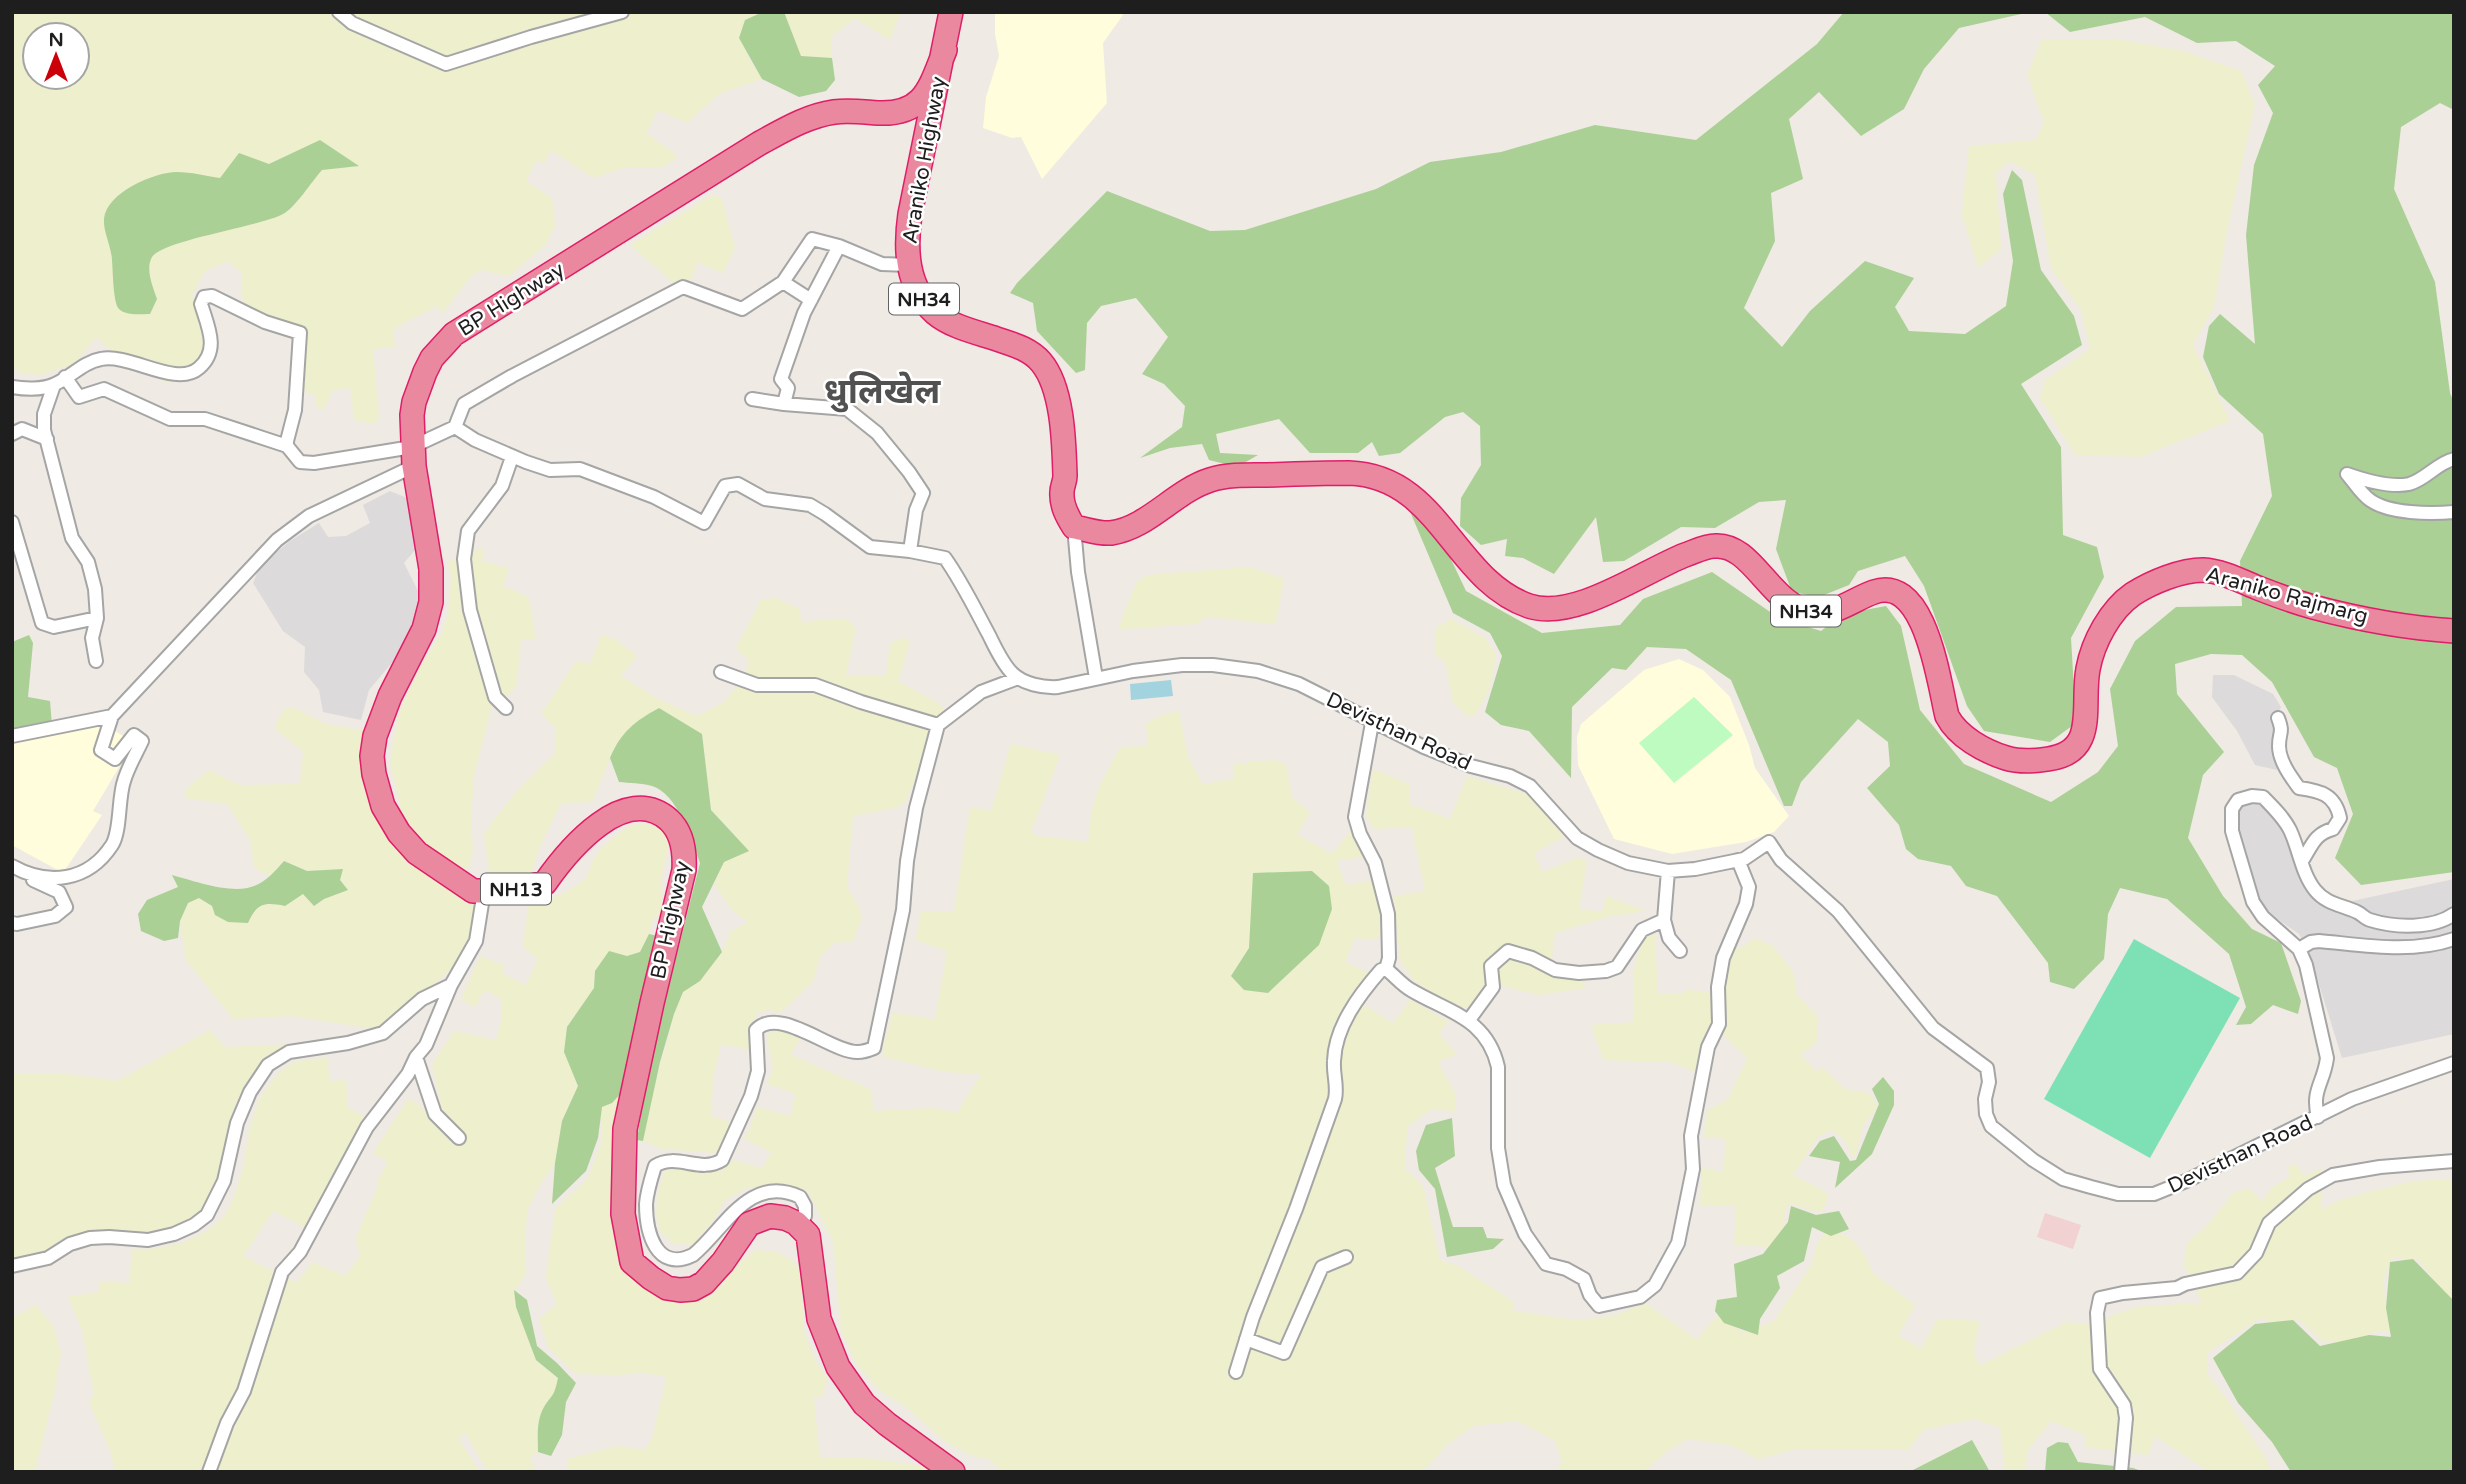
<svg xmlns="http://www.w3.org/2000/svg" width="2466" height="1484" viewBox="0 0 2466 1484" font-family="'Varela Round','Noto Sans Devanagari',sans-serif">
  <rect width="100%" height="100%" fill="#efeae3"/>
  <path fill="#dcdada" d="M390 491 412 500 420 544 404 563 421 597 406 646 369 690 361 720 323 712 319 690 304 672 305 647 283 631 253 583 260 566 290 541 319 523 328 537 346 536 370 523 363 505Z
    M2213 675H2234L2273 694 2281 707 2273 724 2277 770 2255 765 2237 731 2212 697Z
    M2251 800 2262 801 2278 817 2329 906 2454 879V1034L2342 1058 2310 955 2299 934 2279 920 2266 915 2253 893 2238 841 2236 810Z"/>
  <path fill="#f1d1d2" d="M2045 1213 2081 1225 2073 1249 2037 1237Z"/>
  <path fill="#fffddc" d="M995 12H1119L1123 15 1103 43 1107 103 1042 179 1021 137 1012 138 983 128 986 97 999 56 995 34Z
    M1679 659 1703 670 1730 697 1749 745 1755 768 1789 816 1774 832 1746 842 1672 854 1614 839 1578 765 1577 737 1581 724 1644 670Z
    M106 726 134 742 93 811 102 815 63 873 12 845V739L86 727Z"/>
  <path fill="#eeefcd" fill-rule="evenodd" d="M12 12H763L745 20 748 57 762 79 719 94 687 123 658 110 646 133 678 156 664 167H627L593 178 551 150 544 163 536 161 526 181 552 198 555 226 546 244 509 276 481 270 471 276 442 314 437 306 393 329 395 347 373 349 379 419 373 424 354 420 350 387 333 390 324 409 317 408 315 395 303 391 289 363 299 360 302 331 256 315 242 299 241 272 227 261 205 271 192 294 207 343 192 377 167 383 126 364 96 337 74 364 40 375 21 373 12 367ZM35 35H77V77H35Z
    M780 12H901L890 40 855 18 831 37 832 58 801 56 784 13Z
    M2042 39 2122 40 2183 51 2241 71 2255 104 2227 231 2214 307 2193 345 2230 421 2140 457 2075 455 2040 398 2044 381 2090 349 2081 310 2051 268 2035 175 2010 161 1996 173 2001 249 1978 268 1962 214 1969 146 2036 140 2044 122 2027 75Z
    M712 195 721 197 735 248 723 273 697 262 692 279 676 285 630 245Z
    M484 547 482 561 509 568 503 586 529 597 536 640H521L517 684 509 695 490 694 492 705 474 776 471 822 473 848 469 868 465 869 432 850 402 816 390 762 399 712 420 667 443 630 448 613 451 578 448 562Z
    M1250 567 1284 579 1276 622 1272 624 1210 617 1204 618 1197 624 1121 629 1119 626 1136 583 1147 575Z
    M776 598 799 609 802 623 824 619H847L856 628 846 675 886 676 890 644 903 637 910 642 898 681 938 703 944 710 935 728 906 802 895 808 853 816 847 887 858 905 862 919 853 941 834 943 820 957 813 982 781 1012 768 1010 758 1012 753 1022 751 1050 721 1044 713 1080 711 1116 735 1124 723 1147 715 1153 662 1149 643 1141 649 1107 674 1014 683 992 700 981 722 952 731 931 748 922 731 909 714 884 724 862 732 832 711 810 702 734 617 742 592 802 561 803 537 853 533 870 517 882 499 883 489 871 484 833 516 792 556 752 555 727 541 714 576 661 590 664 601 635 615 639 637 656 621 676 658 699 697 716 724 702 743 679 749 661 736 648 761 600Z
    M1452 619 1486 638 1495 653V666L1489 690 1475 715 1469 717 1453 703 1445 661 1435 655V628Z
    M293 707 326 724 365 731 377 807 479 902 473 936 452 968 387 1027H363L292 1016 233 1019 186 960 180 921 189 903 199 898 212 906 255 909 268 903 285 906 303 894 314 906 324 899 348 890 340 880 342 869 307 871 284 861 271 876 254 868 250 840 227 804 185 798V790L209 770 240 785 300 784 303 751 274 728 283 710Z
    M1179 711 1188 757 1203 784 1234 779 1233 764 1273 760 1286 764 1292 797 1310 813 1297 834 1332 854 1353 828 1369 856 1336 861 1346 885 1377 880 1381 935 1375 940 1355 938 1345 962 1369 973 1349 996 1393 1023 1410 1000 1448 1021 1439 1034 1457 1054 1438 1062 1456 1095 1455 1111 1432 1109 1407 1127 1405 1169 1423 1186 1440 1260 1458 1266 1514 1302V1311L1578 1320 1613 1316 1646 1303 1697 1340 1716 1317 1729 1319 1742 1334 1774 1321 1811 1265 1818 1242 1827 1231 1843 1234 1856 1243 1867 1258 1872 1272 1915 1305 1898 1336 1921 1348 1938 1319 1980 1321 1974 1349 1976 1360 1981 1365 2067 1322 2093 1325 2118 1313 2142 1306 2202 1303 2184 1265 2187 1242 2206 1227 2233 1193 2249 1188 2261 1201 2274 1186 2290 1177 2287 1167 2295 1164 2304 1176 2322 1168 2321 1210 2339 1200 2412 1181 2454 1179V1306L2418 1260 2393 1257 2383 1281 2390 1332H2376L2351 1341H2322L2299 1320 2270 1322 2260 1318 2207 1353V1374L2229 1402 2266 1459 2271 1472H2210L2155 1436 2148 1455 2085 1447V1435L2051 1421 2028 1450 2025 1472H2005L2000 1428 1975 1419 1925 1429 1908 1450 1797 1449 1758 1459 1730 1445 1688 1439 1669 1450 1643 1472H1556L1562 1461 1555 1441 1518 1421 1473 1426 1447 1445 1427 1467 1417 1472H1002L989 1459 972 1456 946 1442 904 1406 879 1390 857 1365 841 1330 833 1242 807 1189 770 1185 744 1189 724 1201 716 1217 693 1245 673 1243 659 1230 656 1213 658 1192 664 1172 674 1167 696 1172H719L733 1160 762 1168 771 1152 743 1138 749 1131 757 1107 790 1116 796 1094 767 1084 773 1070 767 1038 772 1029 783 1028 802 1035 791 1055 872 1090 873 1111 932 1108 957 1113 981 1074 946 1072 884 1057 883 1047 893 1012 935 1020 947 951 916 940 921 912H954L970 807 991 811 1011 744 1060 755 1031 832 1037 836 1088 842 1091 813 1098 789 1120 747 1148 746 1146 724 1162 715Z
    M1373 769 1409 784 1410 804 1450 819 1467 776 1529 795 1564 837 1534 853 1542 872 1579 857 1587 862 1579 909 1602 912 1606 896 1646 911 1607 917 1555 933 1551 967 1583 973 1585 988 1539 995 1491 983 1474 1009 1448 1004 1413 980 1400 960 1394 896 1425 891 1412 827 1374 829 1366 815Z
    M646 823 663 829 669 844 662 876V913L653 919 649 934 640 952 627 956 595 971 594 988 567 1026 564 1052 578 1086 562 1121 555 1163 540 1185 527 1211 525 1246 526 1274 515 1290 516 1307 536 1360 558 1378 555 1394 544 1408 538 1424V1452L530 1457 536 1472H488L465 1433 458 1438 480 1472H115L111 1453 89 1402 94 1394 82 1330 68 1296 98 1293 100 1281 129 1283 132 1250 149 1249 182 1243 207 1231 222 1219 231 1204 243 1169 249 1131 258 1101 276 1076 291 1063 310 1059 327 1058 330 1081 346 1080 348 1108 369 1119 345 1155 312 1227 308 1229 273 1211 243 1256 296 1283 313 1262 345 1276 360 1256 356 1237 379 1184 377 1181 388 1162 373 1153 408 1099 417 1103 429 1116 441 1104 432 1065 454 1031 496 1040 502 1016 501 999 485 990 475 1007 461 999 480 956 505 966 502 973 526 985 538 959 523 947 528 907 564 893 585 880 593 860 601 848 627 827Z
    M1655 934 1658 993H1684L1686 990 1712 992 1724 948 1742 947 1755 938 1773 946 1794 973 1796 994 1818 1016 1817 1042 1801 1055 1817 1072 1822 1067 1845 1089 1869 1093 1878 1106 1863 1126 1856 1154 1852 1158 1845 1140 1831 1130 1818 1137 1793 1175 1824 1191 1828 1196 1823 1210 1818 1212 1792 1204 1785 1207 1784 1230 1771 1247 1734 1245 1736 1205H1700L1702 1168 1723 1172 1726 1139 1704 1137 1707 1111 1728 1099 1747 1058 1718 1030 1702 1074 1669 1062 1603 1060 1591 1025 1634 1022V969L1643 938Z
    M210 1030 226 1047 314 1043 271 1054 258 1073 214 1199 184 1226 78 1243 12 1269V1073H59L117 1081Z
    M627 1087 623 1234 667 1289 743 1260 755 1250 778 1252 796 1263 801 1275 804 1332 817 1364 827 1378 823 1396 814 1398 820 1458H866L929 1467 937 1472H568L567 1459 619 1446 645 1450 652 1438 667 1377 645 1373 616 1375 576 1374 548 1347 539 1319 557 1304 546 1278 555 1209 587 1179 601 1144 602 1106Z
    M36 1305 54 1327 61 1353 54 1395 35 1472H12V1318Z"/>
  <path fill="#aad096" d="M763 12H784L801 56 832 58 835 80 826 91 799 97 762 79 739 38 745 20Z
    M1844 12H2030L1959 28 1924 69 1904 109 1861 136 1819 92 1789 119 1803 179 1771 193 1775 241 1744 308 1782 347 1810 311 1865 261 1914 278 1895 307 1909 331 1965 334 2006 306 2013 261 2003 194 2012 170 2022 180 2041 270 2074 316 2082 345 2021 384 2061 447 2063 535 2097 547 2104 577 2071 638 2076 723 2050 742 1984 731 1967 706 1924 586 1905 556 1858 571 1849 585 1819 597 1792 592 1776 549 1786 500 1759 502 1715 528 1681 527 1624 561 1603 562 1596 517 1554 574 1523 558 1505 556 1507 539 1481 545 1460 526 1461 498 1481 465 1480 426 1463 412 1445 417 1400 453 1379 456 1372 442 1358 453H1310L1279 419 1216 434 1220 453 1258 455 1237 467 1209 460 1202 444 1170 448 1140 458 1182 427 1185 406 1164 384 1142 374 1168 337 1136 298 1101 306 1087 323 1085 370 1076 373 1037 331 1033 303 1010 293 1017 283 1107 191 1210 231 1245 230 1376 189 1430 162 1501 152 1595 125 1696 140 1817 44Z
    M2045 12H2454V110L2440 103 2401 127 2394 189 2435 282 2450 393 2454 403V872L2361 885 2335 858 2353 814 2337 768 2314 757 2272 682 2242 655 2211 654 2175 664 2177 694 2224 752 2203 775 2188 838 2223 896 2252 929 2281 943 2301 1001 2298 1014 2273 1005 2251 1024 2236 1025 2246 1007 2229 954 2167 899 2120 888 2108 914 2104 959 2074 989 2050 982 2048 963 1997 896 1966 886 1951 866 1918 859 1906 849 1899 825 1867 788 1890 766 1888 742 1858 719 1801 782 1792 806H1784L1731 680 1686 649 1647 647 1626 670 1612 668 1572 707 1571 778 1529 731 1501 725 1485 712 1502 656 1490 633 1453 613 1406 502 1439 534 1466 591 1542 633 1620 625 1643 599 1712 572 1779 618 1821 631 1843 614 1886 606 1901 626 1920 710 1964 764 2051 802 2098 772 2118 746 2110 689 2135 641 2176 607 2242 606 2240 561 2272 496 2263 434 2219 394 2203 357 2209 326 2220 314 2255 344 2246 235 2254 165 2273 113 2258 85 2275 66 2236 41 2197 43 2145 17 2070 32Z
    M320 140 359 166 322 170C312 181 295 208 283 214 259 227 163 240 152 257 145 269 153 287 157 299L150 314C140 314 126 316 119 309 113 303 113 271 112 261 112 248 103 232 104 219 106 193 154 172 177 172 191 172 206 176 220 178L239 153 269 164Z
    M29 635 33 643 28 697 50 701 52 726 12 729V642Z
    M659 708 702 734 711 810 749 851 724 862 702 907 722 952 700 981 683 992 674 1014 660 1062 643 1141 637 1140 648 1068 700 863C692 840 677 793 652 786 642 783 629 783 619 782L610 758C621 732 635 721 659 708Z
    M284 861 307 871 343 869 340 880 348 890 324 899 314 906 303 894 285 906C264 902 257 903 248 923L228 922 215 915 212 906 199 898 188 903 180 921 178 938 164 941 141 931 138 914 147 900 178 887 172 875C194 881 233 895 254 886 267 881 275 871 284 861Z
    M1312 871 1329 886 1332 909 1319 945 1268 993 1244 990 1231 976 1249 948 1253 873Z
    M649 934 658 936 627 1087 612 1103 602 1107 598 1138 586 1171 552 1204 555 1163 562 1121 578 1086 564 1052 567 1027 594 988 595 971 609 951 627 956 640 952Z
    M1883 1077 1894 1091V1105L1872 1154 1835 1188 1840 1162 1809 1156 1820 1141 1834 1136 1850 1161 1856 1160 1879 1104 1872 1089Z
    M1452 1118 1455 1156 1435 1168 1453 1227H1483L1487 1238 1504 1239 1493 1249 1447 1257 1435 1189 1419 1170 1416 1151 1426 1125Z
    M1791 1206 1816 1215 1839 1211 1849 1229 1831 1236 1812 1227 1804 1261 1777 1276 1780 1288 1760 1319 1758 1335 1724 1323 1715 1311 1717 1300 1737 1297 1734 1264 1763 1254 1788 1222Z
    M2413 1259 2454 1301V1472H2291L2272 1442 2238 1403 2213 1358 2255 1324 2293 1320 2320 1346 2369 1335 2391 1337 2386 1308 2390 1262Z
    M514 1290 527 1300 537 1346 557 1363 576 1383 566 1402 562 1435 551 1456 538 1452C538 1437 536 1421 544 1407 553 1393 554 1397 558 1378L536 1360 516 1307Z
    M1972 1440 1990 1472H1898L1911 1471Z
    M2058 1442 2068 1443 2078 1462 2133 1468 2144 1472H2045L2047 1448Z"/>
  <path fill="#befbc0" d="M1694 697 1733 735 1674 783 1639 743Z"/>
  <path fill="#7ee1b6" d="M2134 939 2240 998 2150 1158 2044 1099Z"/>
  <path fill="#a2d3de" d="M1171 680 1173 696 1131 700 1130 684Z"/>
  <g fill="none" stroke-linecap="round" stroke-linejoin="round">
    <defs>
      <path id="street" d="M339 12 352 23 446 64 531 37 622 12
        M783 282 811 300
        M65 377 79 397 104 389 170 419H205L287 446
        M54 385 44 414V430L72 538 88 562 95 589 97 618 92 638 96 661
        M12 387C24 389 43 390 55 384 71 377 83 362 101 359 130 353 176 388 199 368 220 350 208 327 201 304L204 297 212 296 265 322 300 333 295 410 287 441V446L300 462 314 463 412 447 455 427 464 404 512 376 683 287 742 309 783 282 812 239 839 246 882 264 908 265
        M752 399 784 404 847 409 877 433 909 472 923 493 916 510 910 551
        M784 404 788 388 781 379 804 313 839 246
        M455 427 475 440 526 462 550 470 580 469 654 497 704 523 725 486 738 484 765 499 810 505 825 514 870 547 910 551 945 558C962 582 975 609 989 635 995 647 1002 663 1012 673 1023 684 1043 688 1058 687L1133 671 1182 665H1213L1258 671 1299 684 1424 747 1471 766 1510 776 1530 786 1577 838 1598 850 1628 863 1668 871 1695 869 1744 859 1769 842 1781 860 1838 911 1933 1028 1987 1068 1989 1082 1985 1099 1986 1114 1991 1126 2033 1160 2063 1179 2091 1187 2118 1194H2154L2186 1181 2352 1099 2454 1063
        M12 434 22 429 47 439
        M2454 459C2437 463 2425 480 2409 484 2390 488 2364 480 2347 474 2354 482 2361 494 2370 500 2389 514 2431 514 2454 512
        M12 522 42 623 54 627 97 618
        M1074 527 1078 572 1096 678
        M721 672 757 685H815L861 702 938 725
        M506 708 495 697 470 610 464 559 468 531 502 486 512 457
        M2278 718C2284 734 2279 731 2279 746 2279 761 2291 777 2299 788 2320 791 2335 794 2340 818L2333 829C2314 834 2312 846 2302 861
        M1372 723 1355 817 1360 834 1375 863 1388 914 1389 958 1386 969C1394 975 1402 985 1411 990 1448 1012 1487 1018 1498 1067V1148L1504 1185 1525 1234 1546 1264 1566 1269 1584 1279 1590 1295 1599 1306 1640 1297 1655 1285 1678 1243 1693 1169 1691 1136 1708 1047 1719 1024 1718 987 1723 958 1746 904 1749 887 1738 860
        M12 736 112 716 277 540 309 516 414 466
        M12 866C48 886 88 882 112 845 121 831 118 798 124 781 128 767 136 754 142 741L134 735 115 759 101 750 112 716
        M1664 920 1669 938 1680 951
        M12 923 17 924 55 916 66 907 59 892 33 880
        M2299 949 2311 942 2319 941C2364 945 2410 954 2454 939
        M1469 1020 1493 987 1491 966 1508 951 1532 958 1555 970 1579 973 1606 971 1617 967 1642 930 1664 920 1668 871
        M416 1057 435 1114 459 1138
        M2318 1117C2311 1090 2324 1083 2327 1058L2306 965 2299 949 2263 917 2253 902 2232 831V809L2238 800 2252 796 2263 797C2273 807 2284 818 2290 830 2299 849 2302 874 2315 890 2326 904 2342 905 2357 912 2362 914 2365 919 2370 920 2395 928 2433 929 2454 914
        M796 1223 805 1216V1206L800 1197C749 1173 724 1230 693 1255 656 1273 646 1232 646 1204 647 1191 651 1179 655 1166 677 1152 700 1174 722 1160L751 1096 758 1071 756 1030C779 1005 832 1053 858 1052 863 1052 869 1050 874 1048L903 910 907 861 916 808 938 725 981 692 1018 678
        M12 1266 48 1258 70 1244 90 1238 109 1237 148 1240 174 1234 194 1225 207 1215 224 1181 237 1123 250 1092 268 1065 289 1052 348 1043 383 1033 422 999 451 985 476 941 484 891
        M1246 1339 1284 1353 1322 1267 1346 1257
        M1236 1372 1253 1317 1296 1209 1335 1099C1338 1086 1333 1075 1334 1061 1335 1027 1359 995 1381 970L1386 969
        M209 1472 227 1423 244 1391 282 1272 300 1252 367 1127 408 1074 416 1057 426 1045 451 985
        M2121 1472 2126 1418 2124 1405 2100 1369 2097 1313 2100 1298 2123 1293 2177 1288 2185 1284 2237 1273 2256 1253 2269 1223 2308 1189 2333 1175 2380 1167 2454 1161"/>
      <path id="highway" d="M951 12 910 214C905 249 906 287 935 313 950 326 975 332 994 338 1011 344 1029 348 1041 362 1063 388 1064 443 1065 476 1065 482 1062 486 1062 492 1061 505 1067 516 1074 527 1086 529 1098 534 1111 533 1148 528 1175 491 1210 480 1228 474 1249 475 1268 475 1295 474 1322 473 1349 473 1440 476 1453 580 1529 606 1575 621 1642 572 1685 555 1694 552 1705 546 1715 546 1753 543 1771 608 1814 613 1835 615 1856 598 1874 592 1926 574 1939 684 1947 716 1958 737 1984 751 2006 758 2019 762 2035 761 2048 759 2099 752 2081 706 2088 669 2093 642 2110 610 2133 594 2152 582 2181 570 2203 570 2222 571 2241 581 2258 588 2276 595 2295 602 2313 607 2358 619 2407 628 2454 631
        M945 50C930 87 925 115 878 113 863 112 849 110 834 112 807 116 784 130 760 143L454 334 432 358 425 372 414 402 412 415 414 466 431 569V602L424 629 390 696 375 736 372 756 374 774 383 806 399 833 417 853 473 891H509L545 883C568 850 625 781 669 820 683 833 685 852 684 870L652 1003 625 1129 623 1214 632 1262 651 1278 667 1288 680 1290 693 1289 704 1283 723 1262 749 1224 770 1216 785 1218 796 1223 808 1235 819 1319 838 1367 864 1404 887 1424 953 1472"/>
    </defs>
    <use href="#street" stroke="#a5a5a5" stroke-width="16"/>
    <use href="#highway" stroke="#df1e69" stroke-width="26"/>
    <use href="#street" stroke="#fff" stroke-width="12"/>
    <use href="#highway" stroke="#e9889e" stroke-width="23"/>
  </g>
  <g text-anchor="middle" stroke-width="5" stroke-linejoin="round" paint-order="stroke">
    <g fill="#fff" stroke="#626262" stroke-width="2">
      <rect x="889" y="283.5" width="70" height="31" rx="5"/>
      <rect x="1771" y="595.5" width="70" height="31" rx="5"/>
      <rect x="481" y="873.5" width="70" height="31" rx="5"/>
    </g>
    <g font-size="19" font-weight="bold" fill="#1e1e1e">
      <text x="924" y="306">NH34</text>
      <text x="1806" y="618">NH34</text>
      <text x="516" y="896">NH13</text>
    </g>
    <g font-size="21" fill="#1e1e1e" stroke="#fff">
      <text transform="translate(924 160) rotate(-80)" y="7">Araniko Highway</text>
      <text transform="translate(511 299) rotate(-32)" y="7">BP Highway</text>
      <text transform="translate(2287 595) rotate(15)" y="7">Araniko Rajmarg</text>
      <text transform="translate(1399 731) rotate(25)" y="7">Devisthan Road</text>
      <text transform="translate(670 920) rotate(-78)" y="7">BP Highway</text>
      <text transform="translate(2240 1154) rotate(-25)" y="7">Devisthan Road</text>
    </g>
    <g font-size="35" font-weight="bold" fill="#515151" stroke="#fff">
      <text x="882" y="403">धुलिखेल</text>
    </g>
  </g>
  <rect width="2466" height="1484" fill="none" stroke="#1e1e1e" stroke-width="28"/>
  <g transform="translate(56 56)"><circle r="33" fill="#ffffff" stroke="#a5a5a5" stroke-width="2"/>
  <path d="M0-5L12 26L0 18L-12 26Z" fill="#cb0009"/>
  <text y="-10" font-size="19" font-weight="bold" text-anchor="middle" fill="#1e1e1e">N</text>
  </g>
</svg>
